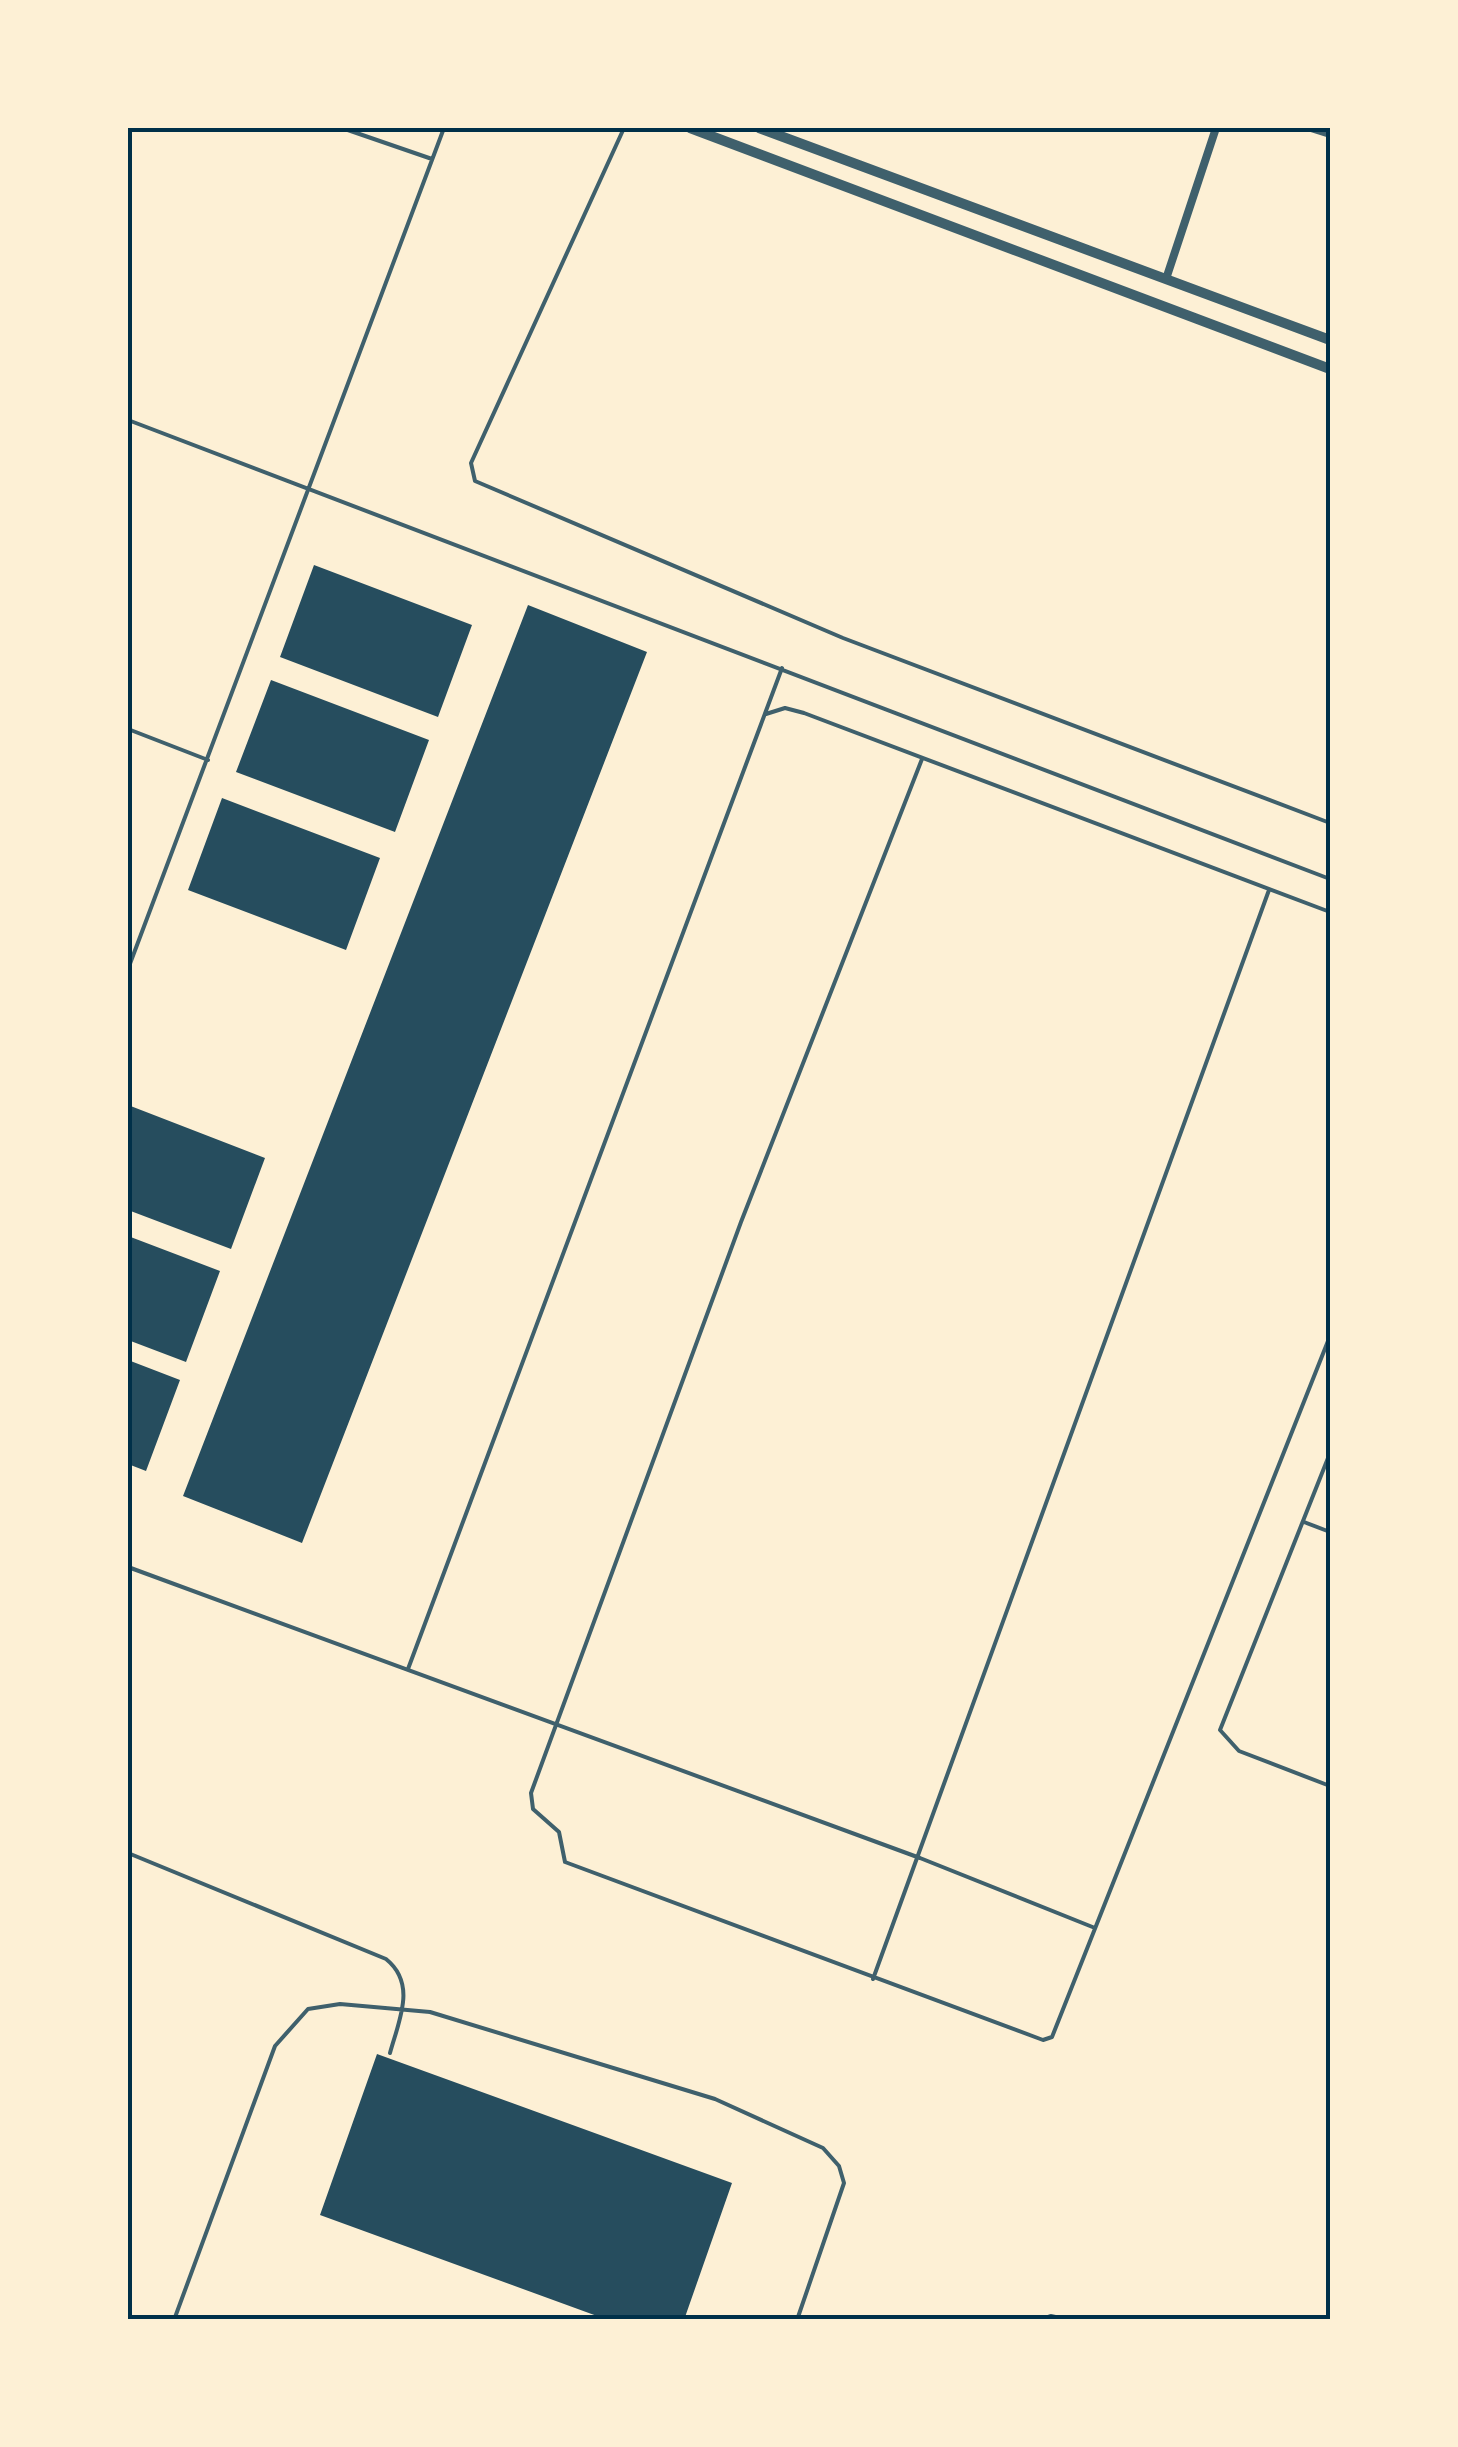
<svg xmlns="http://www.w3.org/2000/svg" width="1458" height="2447" viewBox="0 0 1458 2447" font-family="Poppins,sans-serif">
  <rect width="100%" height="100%" fill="#fdf0d5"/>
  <path fill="#264d5e" d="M314 565 472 625 438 717 280 657Z
    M528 605 647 652 302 1543 183 1496Z
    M271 680 429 740 395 832 236 772Z
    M222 798 380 858 346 950 188 890Z
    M128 1105 265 1158 231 1249 128 1210Z
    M128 1236 220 1271 186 1362 128 1340Z
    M128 1360 180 1380 146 1471 128 1464Z
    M377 2054 732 2183 684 2320H608L320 2215Z"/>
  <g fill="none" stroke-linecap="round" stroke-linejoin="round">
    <path stroke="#3f606c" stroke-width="4" d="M342 128 432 159
      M624 128 471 463 475 481 843 638 1330 823
      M128 420 1330 879
      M766 714 785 708 804 713 1330 912
      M128 729 208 760
      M922 759 741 1222 531 1793 533 1809 559 1832 565 1862 1043 2040 1052 2037 1330 1336
      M128 969 444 128
      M1330 1453 1220 1730 1239 1751 1330 1786
      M1304 1522 1330 1532
      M128 1567 920 1858 1095 1928
      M408 1669 782 668
      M128 1853 386 1959C417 1984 399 2020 390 2053
      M873 1979 1269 890
      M174 2320 275 2046 308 2009 340 2004 430 2012 715 2099 823 2148 839 2166 844 2183 797 2320
      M1040 2320 1051 2316 1069 2320"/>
    <path stroke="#3f606c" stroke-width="8" d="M1311 128 1330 134
      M1166 279 1216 128"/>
    <path stroke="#3f606c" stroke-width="10" d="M690 128 1330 369
      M759 128 1330 340"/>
  </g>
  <rect width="1458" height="2447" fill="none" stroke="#fdf0d5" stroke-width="260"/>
  <rect x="130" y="130" width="1198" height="2187" fill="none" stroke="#003049" stroke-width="4"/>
</svg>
